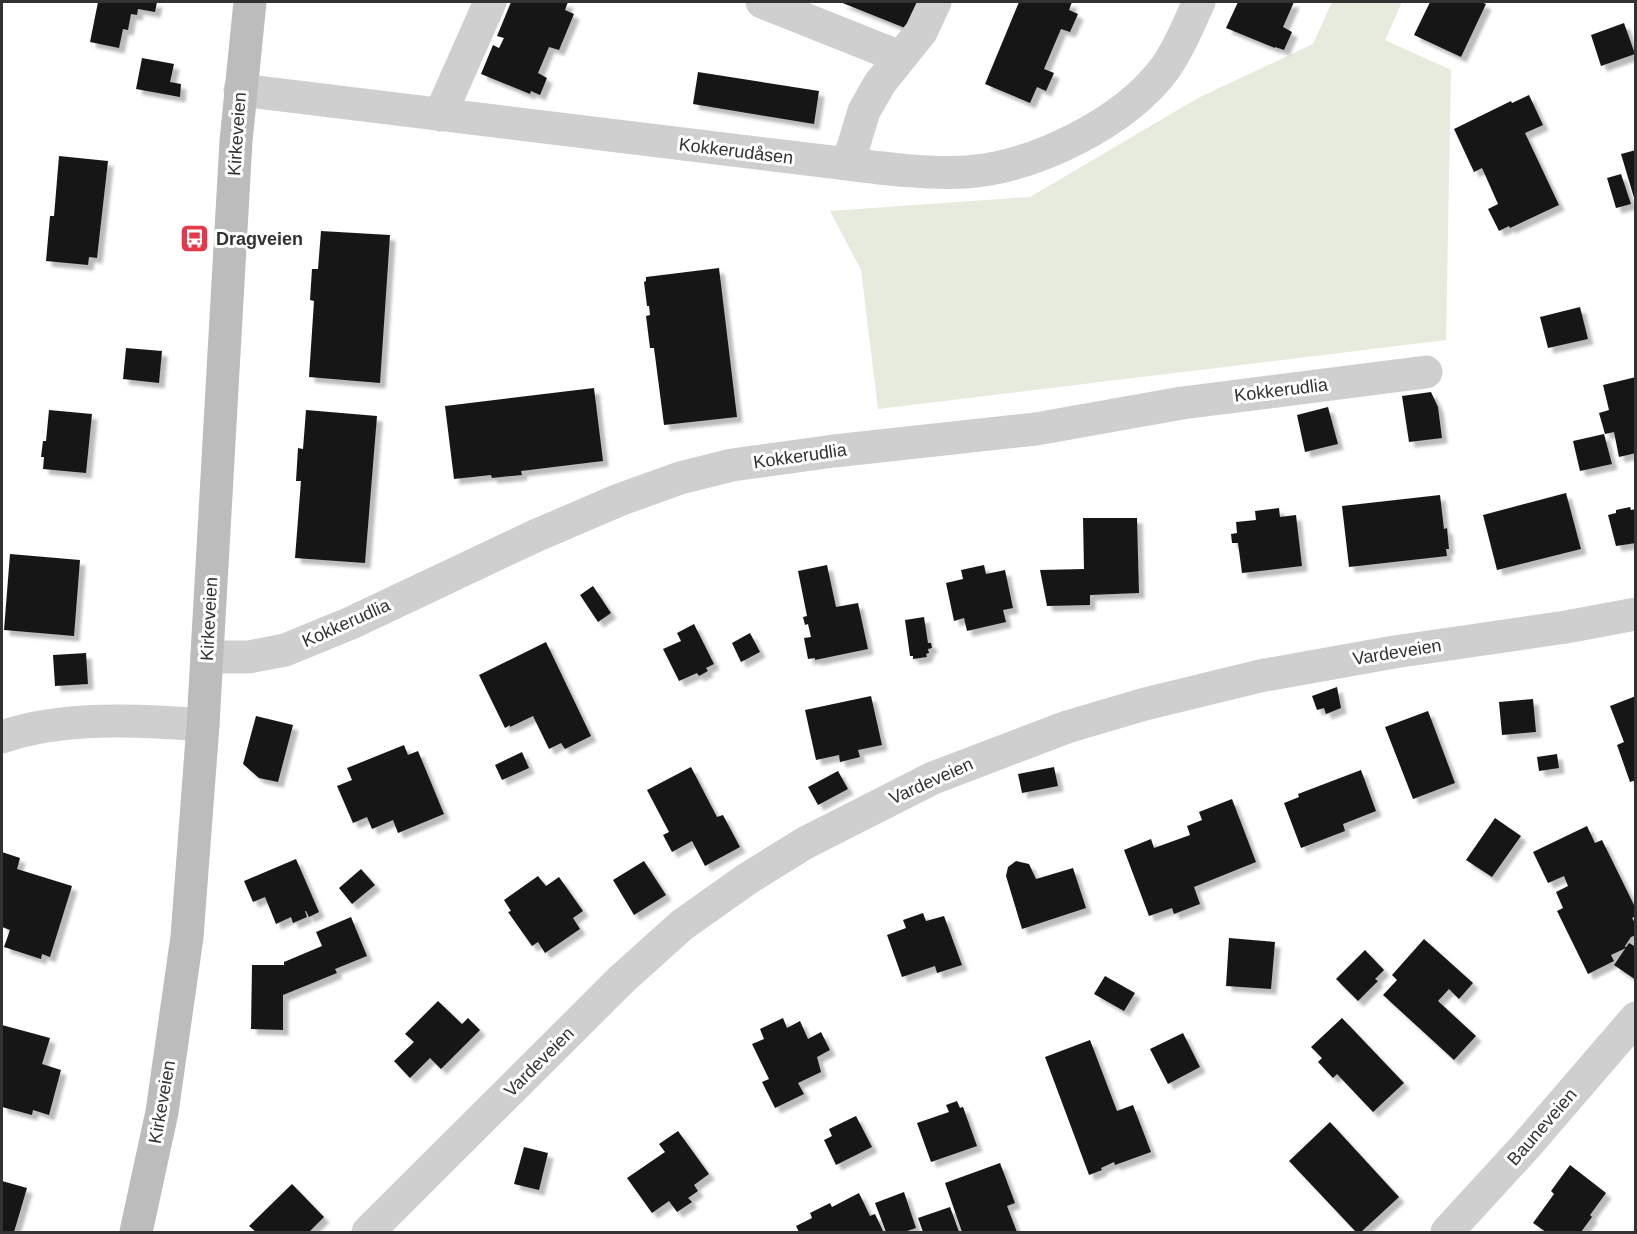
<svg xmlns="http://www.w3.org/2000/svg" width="1637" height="1234" viewBox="0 0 1637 1234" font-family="Arial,sans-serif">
  <defs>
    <filter id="shadow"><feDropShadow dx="5.5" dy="5.5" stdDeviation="1.5" flood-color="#0004"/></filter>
  </defs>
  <rect width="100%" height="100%" fill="#fff"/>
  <path fill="#e6ebde" d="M1332 2H1402L1385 40 1451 70 1446 340 878 409 861 270 830 211 1030 197 1198 98 1313 44Z"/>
  <path fill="#191919" filter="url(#shadow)" d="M98 2H157L155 12 138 9 137 15 131 14 128 30 123 29 119 48 90 42Z
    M511 2H568L565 10 574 14 559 50 549 47 538 73 547 78 540 95 531 91 530 94 481 74 493 45 499 48 504 38 497 36Z
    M840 2H922L910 30Z
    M1019 2H1072L1069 10 1078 14 1070 32 1061 29 1055 43 1044 69 1054 73 1046 91 1037 87 1030 103 985 84Z
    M1238 2H1294L1283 27 1292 32 1284 50 1275 47V48L1226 28Z
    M1430 2H1481L1486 4 1461 57 1414 35Z
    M1624 23 1635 54 1601 66 1591 35Z
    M142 58 174 64 170 82 181 84 180 97 136 89Z
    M698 72 819 91 814 124 693 104Z
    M1529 95 1543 125 1525 133 1559 205 1510 228 1509 226 1499 231 1488 209 1498 204 1482 168 1474 172 1454 129 1511 101 1512 103Z
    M1636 150V201H1635L1621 154Z
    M59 156 108 161 97 258 89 257 88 265 46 261 50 216H54Z
    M1621 174 1631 204 1616 208 1607 178Z
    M321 231 390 235 380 383 309 377 314 301 310 300 312 269H318Z
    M719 268 737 417 664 425 654 348H650L646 316 650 315 649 306H647L644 282 646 281V277Z
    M1580 307 1588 339 1548 348 1540 317Z
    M126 348 162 351 159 383 123 379Z
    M1636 377V453L1619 457 1614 432 1605 434 1599 413 1609 410 1603 385Z
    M594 388 603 461 521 471 522 475 492 478 491 475 454 479 445 406Z
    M1431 392 1438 407 1442 438 1409 442 1402 396Z
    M1328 407 1338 444 1305 452 1297 415Z
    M49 410 92 414 86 473 43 469 44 457H41L43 441H46Z
    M306 410 377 416 365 563 295 558 301 481H296L298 448 303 449Z
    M1604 434 1612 464 1580 471 1573 441Z
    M1566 493 1581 549 1497 570 1483 515Z
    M1440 495 1444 529 1447 528 1449 549H1446L1447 556 1349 567 1342 506Z
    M1630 507 1631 510 1636 509V543L1616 546 1608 515 1616 513V510Z
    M1279 508 1280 517 1296 515 1302 566 1242 573 1238 543H1232L1231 534 1237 533 1236 522 1256 520 1255 511Z
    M1083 518H1137L1139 593 1090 595V605L1047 606 1040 570 1084 569Z
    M10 554 80 560 74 636 4 630Z
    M827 565 836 607 858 603 868 649 815 660V658L808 659 804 638 811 637 808 624 805 625 803 617 807 616 798 571Z
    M984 565 986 574 1005 570 1013 608 1003 610 1006 622 967 631 964 618 954 621 946 583 963 579 961 570Z
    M593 586 611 613 598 622 580 595Z
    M924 617 928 643H931L932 648 928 649 929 653 926 654 927 657 913 659V656H910L905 620Z
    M694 624 714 664 706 668 708 671 699 676 697 673 679 681 663 649 681 641 677 633Z
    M750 633 760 652 741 662 732 643Z
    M546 642 591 736 565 749 561 743 549 749 533 716 510 727V725L505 728 479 675Z
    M86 653 88 684 55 686 53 655Z
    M1337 687 1341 708 1326 714 1324 708 1317 710 1312 696Z
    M871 696 882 745 858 750 860 757 840 762 839 755 816 760 805 710Z
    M1636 696V780L1630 782 1617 745 1624 742 1610 706Z
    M1533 699 1536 732 1502 735 1499 702Z
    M1428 711 1455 783 1413 799 1385 727Z
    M256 716 293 725 278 782 259 778 243 764Z
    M404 745 408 755 418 751 444 814 398 833 393 820 372 829 367 817 353 823 337 786 352 780 347 768Z
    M522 752 529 768 502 780 495 765Z
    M1557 754 1559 768 1539 771 1537 757Z
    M691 767 717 817 723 815 740 847 705 866 692 841 672 852 663 835 669 832 647 790Z
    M1054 767 1058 786 1022 793 1018 774Z
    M1361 770 1376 811 1343 824 1345 831 1301 848 1284 803 1299 797 1298 794Z
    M838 771 848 789 818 805 808 787Z
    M1232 799 1256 862 1194 887 1200 904 1174 914 1172 908 1149 916 1124 850 1151 839 1154 848 1190 835 1187 826 1202 820 1199 812Z
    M1495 818 1521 836 1492 877 1466 860Z
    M1587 826 1595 843 1602 840 1636 909V916L1632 918 1636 925V935L1631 937 1625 946 1626 948 1611 955 1614 961 1588 974 1557 911 1563 908 1556 892 1568 886 1564 876 1548 883 1533 852Z
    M2 852 20 858 17 869 72 886 50 957 42 954 41 959 4 947 10 930 2 927Z
    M296 859 319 912 309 917 306 911H305L307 917 293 923 291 917 276 924 265 897 253 902 244 881Z
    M644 861 666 895 634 915 613 880Z
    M1016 861 1029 864 1036 879 1073 868 1086 908 1022 929 1006 876 1008 867Z
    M361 869 375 885 352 904 339 888Z
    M538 876 546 886 559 877 583 911 573 918 580 929 545 953 538 942 532 946 508 912 511 911 504 900Z
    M923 913 926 921 944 916 962 965 937 973 935 966 902 977 887 935 906 928 903 920Z
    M351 917 367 956 335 969 337 973 283 995V1030L251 1029 252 965H284V962L322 946 316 932Z
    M1229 938 1275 942 1271 989 1226 986Z
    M1424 939 1473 983 1459 999 1449 989 1438 1001 1476 1036 1454 1060 1383 995 1397 980 1392 975Z
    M1629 943 1636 947V980L1614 965Z
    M1365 950 1384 970 1375 979 1378 981 1358 1001 1336 979Z
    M1105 976 1135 993 1124 1011 1094 994Z
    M438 1001 462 1024 468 1018 480 1030 441 1069 430 1058 410 1078 394 1061 414 1042 405 1034Z
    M783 1018 787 1028 800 1021 808 1039 821 1032 830 1050 817 1057 821 1072 798 1083 804 1094 775 1108 762 1082 769 1079 752 1044 764 1039 760 1029Z
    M1342 1018 1404 1083 1373 1112 1337 1074 1333 1078 1318 1062 1322 1058 1311 1047Z
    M2 1025 50 1038 42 1064 61 1070 49 1115 33 1110 32 1115 2 1107Z
    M1183 1033 1200 1067 1168 1084 1150 1049Z
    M1090 1040 1117 1111 1133 1105 1151 1152 1115 1165 1114 1162 1101 1168 1102 1170 1089 1175 1045 1057Z
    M957 1101 960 1108 963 1107 977 1146 931 1162 917 1123 949 1112 946 1105Z
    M856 1116 872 1147 836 1165 824 1140 832 1136 829 1129Z
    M1330 1122 1399 1197 1361 1232H1356L1289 1161Z
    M678 1131 709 1174 694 1185 698 1191 688 1198 692 1202 677 1212 669 1201 652 1213 627 1178 665 1152 659 1144Z
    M524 1147 548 1153 539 1190 514 1184Z
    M1000 1163 1015 1203 1007 1206 1017 1232H983L982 1231 962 1232 945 1183Z
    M1570 1165 1606 1193 1590 1215 1592 1217 1581 1232H1546L1533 1223 1554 1194 1551 1191Z
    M2 1181 27 1188 14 1232H2Z
    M292 1184 324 1217 309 1232H256L249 1226Z
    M904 1192 916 1228 904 1232H886L875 1203Z
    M859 1193 870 1216 875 1214 883 1231 879 1232H799L796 1226 812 1218 810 1213 830 1203 832 1207Z
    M950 1207 959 1232H923L918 1218Z"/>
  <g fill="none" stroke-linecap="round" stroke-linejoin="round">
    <path stroke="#cfcfcf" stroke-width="33" d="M762 2 900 57
      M240 90 848 164C887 169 927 174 966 172 1035 167 1125 123 1166 67 1180 47 1189 23 1199 2
      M440 115 490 2
      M848 164 864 111 880 83 921 32 935 2
      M207 657H249L285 650 351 623 535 536 619 500 680 478 732 465 834 451 1036 429 1182 403 1426 372
      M2 737C61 716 141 720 203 725
      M368 1232 622 979 682 925 747 879 805 843 933 778 1067 727 1145 704 1260 676 1394 652 1566 627 1636 614
      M1447 1232 1525 1147 1636 1018"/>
    <path stroke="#bcbcbc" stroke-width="33" d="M136 1232 162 1112 187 937 203 725 236 141 250 2"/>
  </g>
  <defs>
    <symbol id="bus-square" viewBox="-11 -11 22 22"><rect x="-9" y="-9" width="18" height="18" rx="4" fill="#e5394b" stroke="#fff"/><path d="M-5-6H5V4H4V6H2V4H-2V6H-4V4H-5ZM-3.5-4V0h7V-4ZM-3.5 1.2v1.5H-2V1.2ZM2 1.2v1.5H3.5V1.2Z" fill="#fff"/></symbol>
  </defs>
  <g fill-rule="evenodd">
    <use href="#bus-square" x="178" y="222" width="33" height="33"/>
  </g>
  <g text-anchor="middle" stroke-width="6" stroke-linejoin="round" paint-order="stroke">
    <g font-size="18" fill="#323232" stroke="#fff">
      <text transform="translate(237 134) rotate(-86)" y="6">Kirkeveien</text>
      <text transform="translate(736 151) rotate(7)" y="6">Kokkerudåsen</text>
      <text transform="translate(1281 390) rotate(-7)" y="6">Kokkerudlia</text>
      <text transform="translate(800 456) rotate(-8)" y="6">Kokkerudlia</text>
      <text transform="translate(209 619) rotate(-87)" y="6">Kirkeveien</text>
      <text transform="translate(346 623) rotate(-24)" y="6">Kokkerudlia</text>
      <text transform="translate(1397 652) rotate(-9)" y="6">Vardeveien</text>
      <text transform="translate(931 781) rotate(-24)" y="6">Vardeveien</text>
      <text transform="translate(539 1062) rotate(-45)" y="6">Vardeveien</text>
      <text transform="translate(162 1102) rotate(-80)" y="6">Kirkeveien</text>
      <text transform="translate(1542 1127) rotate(-49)" y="6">Bauneveien</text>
    </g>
    <g font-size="18" font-weight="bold" fill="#323232" stroke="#fff" text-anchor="start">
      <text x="216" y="245">Dragveien</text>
    </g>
  </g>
  <rect width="1637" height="1234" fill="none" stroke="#323232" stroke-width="6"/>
</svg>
